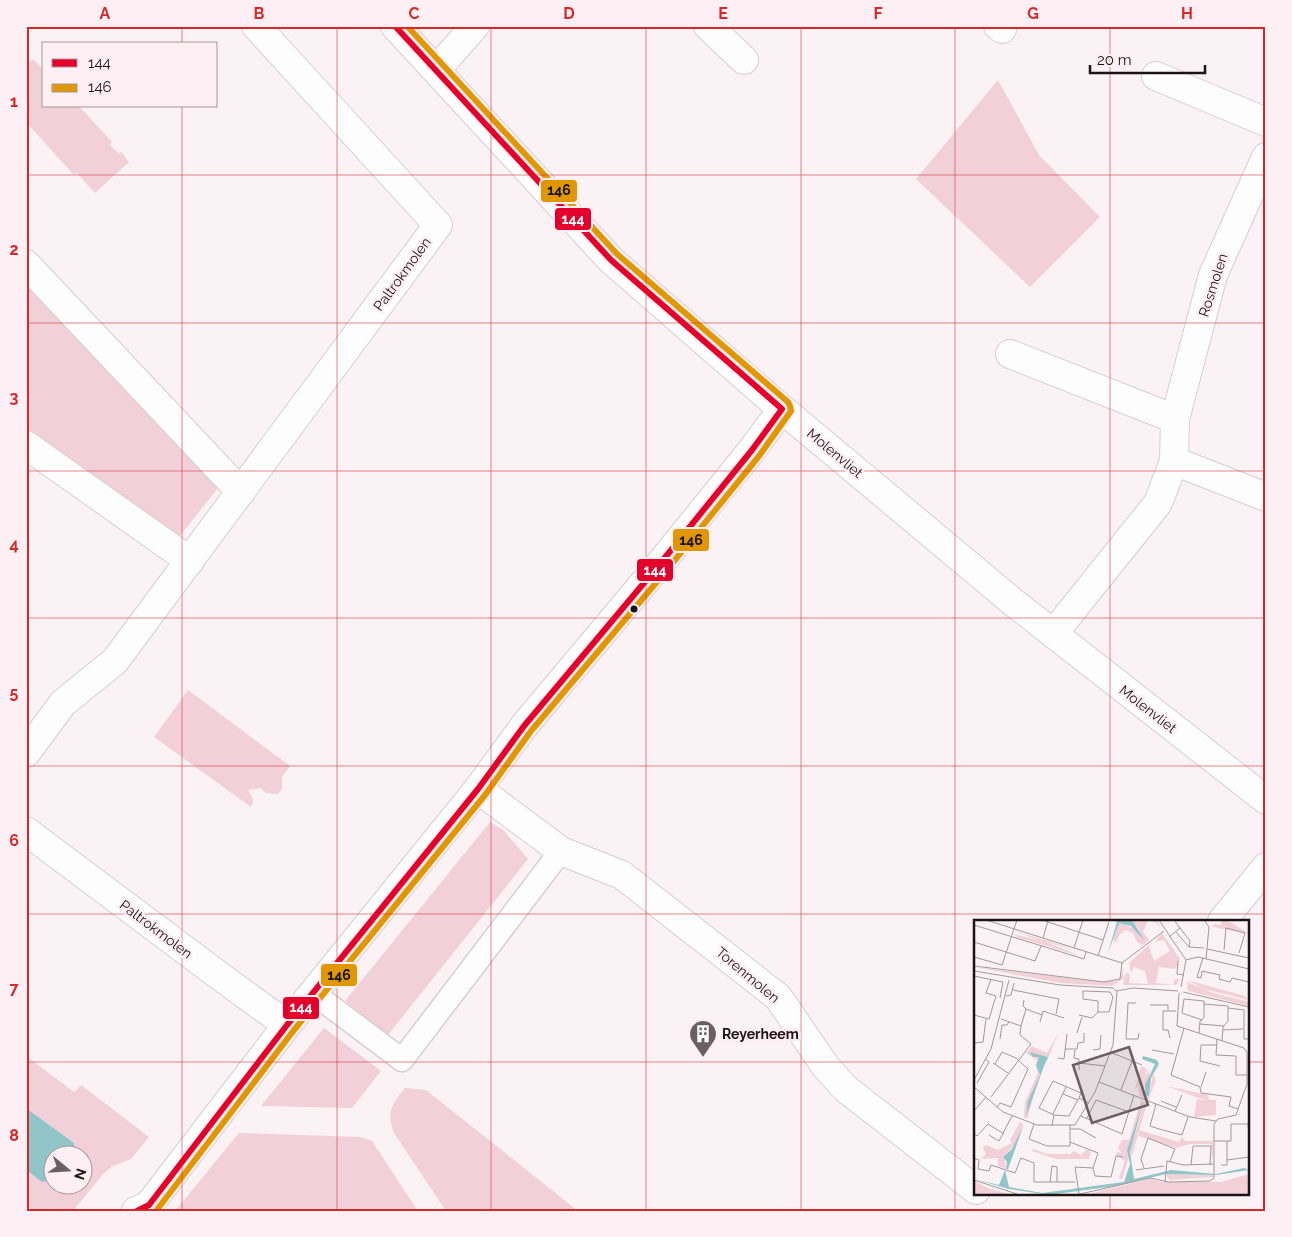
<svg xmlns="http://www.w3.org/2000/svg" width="1292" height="1237" viewBox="0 0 1292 1237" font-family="Raleway,sans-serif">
  <rect width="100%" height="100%" fill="#faf2f4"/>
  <path fill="#f1d0da" d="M33 59 44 70V106H79L112 142 110 145 118 153 121 152 129 162 95 193 77 173 73 174 26 122V65Z
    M998 80 1039 155 1100 217 1030 287 916 179Z
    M30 277 218 488 179 537 26 427V282Z
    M188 690 290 766 282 777V789L278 794 266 793 261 788 248 790C252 797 255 799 251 807L154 737Z
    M490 822 503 830 528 859 388 1035 345 1001Z
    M324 1028 381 1071 352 1108 261 1106Z
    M26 1056 74 1092 81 1085 149 1137 131 1159 113 1166 104 1173 73 1211H33L26 1205V1170L42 1182 52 1180V1184H82V1154H74V1143L26 1108Z
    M405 1088 426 1090 578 1211H446L394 1133C386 1112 392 1104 405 1088Z
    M239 1133 361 1137 372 1141 418 1211H175Z"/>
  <path fill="#91c5c8" d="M26 1108 74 1143V1154H52V1180L42 1182 26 1170Z"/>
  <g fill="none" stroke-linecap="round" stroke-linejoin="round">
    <defs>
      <path id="service" d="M313 993 402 1060 561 851"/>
      <path id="pedestrian" d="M26 264 241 492
        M26 445 190 561"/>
      <path id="minor" d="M395 26 611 260 782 409 1013 602 1266 800
        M708 26 744 60
        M998 26 1002 29
        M436 70 475 26
        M1156 76 1266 122
        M1010 354 1175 419
        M1174 461 1266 497
        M1053 634 1158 503 1174 461 1175 419 1213 275 1266 157
        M26 753 63 703 115 661 438 225 256 26
        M478 789 561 851 622 875 778 997 826 1067 846 1089 976 1190
        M26 831 221 977 287 1025
        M1222 921 1266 867
        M136 1211 149 1205 287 1025 478 789 524 726 659 565 752 450 782 409"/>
    </defs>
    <use href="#service" stroke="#d7cdd0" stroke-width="25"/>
    <use href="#pedestrian" stroke="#d7cdd0" stroke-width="30"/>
    <use href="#minor" stroke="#d7cdd0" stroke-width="30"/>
    <use href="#service" stroke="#fefdfd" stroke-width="22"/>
    <use href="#pedestrian" stroke="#fefdfd" stroke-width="28"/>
    <use href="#minor" stroke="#fefdfd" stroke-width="28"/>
    <defs>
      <path id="bus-1" d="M137 1211 149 1205 287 1025 478 789 524 726 659 565 752 450 782 409 611 260 395 26"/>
      <path id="bus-2" d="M156 1211 294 1030 485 795 531 731 666 571 759 456 791 411 790 406 788 402 617 254 407 26"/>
    </defs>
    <use href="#bus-1" stroke="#fdeff3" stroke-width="10"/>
    <use href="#bus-2" stroke="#fdeff3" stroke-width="10"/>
    <use href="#bus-1" stroke="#e4002b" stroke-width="6"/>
    <use href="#bus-2" stroke="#e19702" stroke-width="6"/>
  </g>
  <path fill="none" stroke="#d62828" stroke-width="1" stroke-opacity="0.55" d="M182 26V44M337 26V1211M491 26V1211M646 26V1211M801 26V1211M955 26V1211M1110 26V921M182 106V1211M26 175H1266M26 323H1266M26 471H1266M26 618H1266M26 766H1266M26 914H1266M26 1062H976M1248 1062H1266M1110 1193V1211"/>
  <defs>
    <symbol id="building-pin" viewBox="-11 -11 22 30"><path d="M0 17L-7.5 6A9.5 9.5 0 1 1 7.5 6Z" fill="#6a6063" stroke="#fdeff3"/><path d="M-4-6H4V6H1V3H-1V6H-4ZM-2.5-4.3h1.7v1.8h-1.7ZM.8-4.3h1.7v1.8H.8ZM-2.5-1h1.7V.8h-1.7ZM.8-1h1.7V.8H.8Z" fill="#fff"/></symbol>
  </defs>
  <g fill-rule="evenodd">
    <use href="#building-pin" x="687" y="1018" width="32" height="43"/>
  </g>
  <circle fill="#1d1215" stroke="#fdeff3" stroke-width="2" cx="634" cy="609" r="4.5"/>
  <g text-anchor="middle" stroke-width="5" stroke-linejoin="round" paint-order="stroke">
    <g font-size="14" fill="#1d1215" stroke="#fdeff3">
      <text transform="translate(402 274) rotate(-54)" y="5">Paltrokmolen</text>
      <text transform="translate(1213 285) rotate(-72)" y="5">Rosmolen</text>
      <text transform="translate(835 453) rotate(40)" y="5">Molenvliet</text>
      <text transform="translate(1148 709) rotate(38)" y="5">Molenvliet</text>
      <text transform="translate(156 929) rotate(37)" y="5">Paltrokmolen</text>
      <text transform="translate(748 975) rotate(40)" y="5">Torenmolen</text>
    </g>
    <g font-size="14" font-weight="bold" fill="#1d1215" stroke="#fdeff3" text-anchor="start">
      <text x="722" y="1039">Reyerheem</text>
    </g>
  </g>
  <g transform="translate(974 920)">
    <rect width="275" height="275" fill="#faf2f4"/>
    <path d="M158 0H183L188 10 183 3 174 0 169 12 175 20 169 25 163 22 159 13 152 10 145 15 143 22 139 21 145 2 167 12ZM247 0H253L275 14 239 7V4L247 5ZM41 11 67 19 66 24 68 19 109 32 72 22 109 37 43 17 40 14 66 21ZM188 13 206 39 201 49 185 47 182 63 199 65 201 59H206L202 65H149L152 52 156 55 155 63 174 64 171 51 160 47 157 53 155 43 178 22 175 26 180 41 196 31 190 20 181 22ZM0 47 128 62 145 60 149 48 150 58 138 66 88 63ZM213 60 271 76 275 80 230 69ZM213 62 239 73 275 82V86L214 71ZM85 112 74 137 55 132 65 137 63 148 66 155 53 199 50 197 51 182 64 153 62 147 63 140 52 133 58 126 73 133ZM167 146 173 149 168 164 161 169ZM175 149V176L179 154 182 160 174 180 166 176 164 170ZM192 166 234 175 235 180H242V195L220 197 223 179 233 181ZM167 180 173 183 158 236 156 232 170 183 153 230 155 237 148 259 145 258 151 241 142 235 143 232 148 233 144 228 148 220H155ZM46 202 49 204 41 224 30 236 32 249 24 246V238L7 239 12 234 9 228 12 225 24 230 38 223 36 220ZM165 210 205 222 208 217 211 221H239V243L237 224H217L202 228 165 216ZM59 229 73 234H97L99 231 107 235 112 230 117 231 115 239H82L58 231ZM192 254 239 255V257L195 260ZM275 254V275H110L176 259 187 262H247ZM0 261 16 269 39 275H0Z" fill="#f1d0da"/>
    <path d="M137 0H158L171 21 157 6 145 3 133 36 143 2ZM86 112 70 146 52 196 54 181 66 155 62 145 65 137H59L55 132 74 137ZM169 136 183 140 185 144 177 158 175 176 172 175 171 165 181 144 168 139ZM169 183 156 232 160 259 197 250 242 254 270 248 275 250 242 255 192 254 141 266 75 275 35 269 0 259 25 265 31 250 35 267 68 273 150 262 156 244 153 230ZM50 204 34 249H32L33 242 29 237 38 229Z" fill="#91c5c8"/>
    <path fill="none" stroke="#a2989b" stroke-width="1" d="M12 0 148 43 190 11M68 0 129 20M185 0 212 40 207 67M230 0 235 7 232 39M0 5 110 39 112 32M206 8 216 21 215 27M202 12 215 27 230 28M195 17 206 8 200 0M69 18 74 1M0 22 61 41 67 26M100 28 109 0M233 29 275 38M250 30 252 8 256 9 271 13 265 33M124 36 135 2M0 37 28 45 43 0M229 38 223 57 227 58 228 51 246 55 245 59 256 62 258 58 275 62M212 40 224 37 275 49M204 41 203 54 210 55M0 46 130 62 146 59 148 43M0 51 86 65 139 68 142 71 159 68M0 56 29 62 26 78M159 68 204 71M39 70 85 79 82 94M209 72 275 87M32 76 37 75 40 63M50 80 49 86 52 89 68 95M162 83H154L152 119H164L165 113M230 84 254 86V101L249 107 248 121M176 85H194V90M254 88 270 90V119H274M0 95 15 99 22 76 12 73 17 59M105 95 118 98 124 92V81L109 79V71L136 72 139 77 135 92H124M27 99 47 106 52 89M66 102 69 91 90 98M226 104 250 106M210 108 197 155 226 167 227 173 257 177 255 186 264 189M249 110 269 109M103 113 108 97M225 113 226 101 228 100 230 97V81L210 79 208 93 228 100M196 118 194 110H189V91H202M26 119 28 105H33L35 102M243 119 242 135 262 136V155H273M0 123 9 122 12 99M242 125H227L226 141 246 146M91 129H103L104 123 110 122V113M101 130 100 138 105 139V150M119 130 126 129 127 115M178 130 200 134M136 132 168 145M84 138 90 139 93 114M19 143 34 153M105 143 131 146M21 144 28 132 42 138 54 149 37 187 26 183 23 187M0 160 17 129 35 60M125 162 216 197 242 201M3 163 15 142 11 139M0 167 29 192 63 205H101L121 172 139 125 143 71M227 167 232 152M147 170 158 141M89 174 104 180M17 177 57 124 46 115 47 106M187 181 202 187M182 184 176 206 185 209 208 215 214 197M0 191 12 177M201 191 208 175M79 194 92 167M80 195 95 196 105 178M107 196 148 214 160 175M113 198 122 180 155 192M60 204 55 219 73 226H96V222M96 205V222L124 233 119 248 101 247 105 274M78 206 80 195 65 188 79 161 107 173 105 178 115 183M96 209H106L122 218M0 213 3 216 14 204 30 214M15 215 25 221 38 196M240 221H257V204H274L275 213M0 238 5 240 4 249 15 251 17 245 41 253 47 238 60 243V262H101M253 240 275 237M217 245 219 226H237L236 245M247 245H253V221M119 248 121 256 137 257 142 236 149 237M170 248 167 239 174 218 201 229 196 241M162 250 190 246M0 260 46 275M76 262 78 246 83 247V262M191 262 193 241 209 245 240 244M102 275 176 258 195 262 236 261 240 258V204L244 199 262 195 273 164V132L270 128 203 106 205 73"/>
    <path fill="#6a6063" fill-opacity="0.15" stroke="#6a6063" stroke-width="2.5" d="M155 127 174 185 118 203 99 145Z"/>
    <rect width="275" height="275" fill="none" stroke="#1d1215" stroke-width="2.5"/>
  </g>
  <g stroke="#fdeff3" stroke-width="2">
    <rect x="540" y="179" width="38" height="24" rx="5" fill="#e19702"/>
    <rect x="554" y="207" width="38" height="24" rx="5" fill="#e4002b"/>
    <rect x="672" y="528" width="38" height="24" rx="5" fill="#e19702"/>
    <rect x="636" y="558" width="38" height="24" rx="5" fill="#e4002b"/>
    <rect x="320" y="963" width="38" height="24" rx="5" fill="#e19702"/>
    <rect x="282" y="996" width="38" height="24" rx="5" fill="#e4002b"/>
  </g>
  <g font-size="14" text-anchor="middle" font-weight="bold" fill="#fff">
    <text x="573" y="224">144</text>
    <text x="655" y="575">144</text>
    <text x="301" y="1012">144</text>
  </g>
  <g font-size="14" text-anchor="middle" font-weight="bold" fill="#111">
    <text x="559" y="195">146</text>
    <text x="691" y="545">146</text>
    <text x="339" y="980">146</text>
  </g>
  <rect width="1292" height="1237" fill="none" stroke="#fdeff3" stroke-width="55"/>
  <rect x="42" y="42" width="175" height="65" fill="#fdeff3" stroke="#a3979a"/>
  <rect x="52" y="59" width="25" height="8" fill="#e4002b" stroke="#a3979a"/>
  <text x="88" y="68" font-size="15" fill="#1d1215">144</text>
  <rect x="52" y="84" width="25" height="8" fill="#e19702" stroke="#a3979a"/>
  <text x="88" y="92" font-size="15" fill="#1d1215">146</text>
  <g transform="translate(68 1170) rotate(108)"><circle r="24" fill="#fdeff3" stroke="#a3979a"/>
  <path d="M0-4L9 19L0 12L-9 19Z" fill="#6a6063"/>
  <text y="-8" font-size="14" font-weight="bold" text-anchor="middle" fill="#1d1215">N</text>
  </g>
  <path d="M1090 65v8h115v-8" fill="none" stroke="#1d1215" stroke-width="2.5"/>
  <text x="1097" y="65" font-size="15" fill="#1d1215" stroke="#fdeff3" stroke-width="4" paint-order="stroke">20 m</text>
  <rect x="28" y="28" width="1236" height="1182" fill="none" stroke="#d62828" stroke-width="2"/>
  <g font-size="16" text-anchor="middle" font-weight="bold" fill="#d62828">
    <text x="105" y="19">A</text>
    <text x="259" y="19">B</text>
    <text x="414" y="19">C</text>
    <text x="569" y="19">D</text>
    <text x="723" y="19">E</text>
    <text x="878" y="19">F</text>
    <text x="1033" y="19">G</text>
    <text x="1187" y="19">H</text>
    <text x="14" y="107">1</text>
    <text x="14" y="255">2</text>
    <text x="14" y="403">3</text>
    <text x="14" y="550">4</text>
    <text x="14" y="698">5</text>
    <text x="14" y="846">6</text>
    <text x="14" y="994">7</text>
    <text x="14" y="1141">8</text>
  </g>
</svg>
